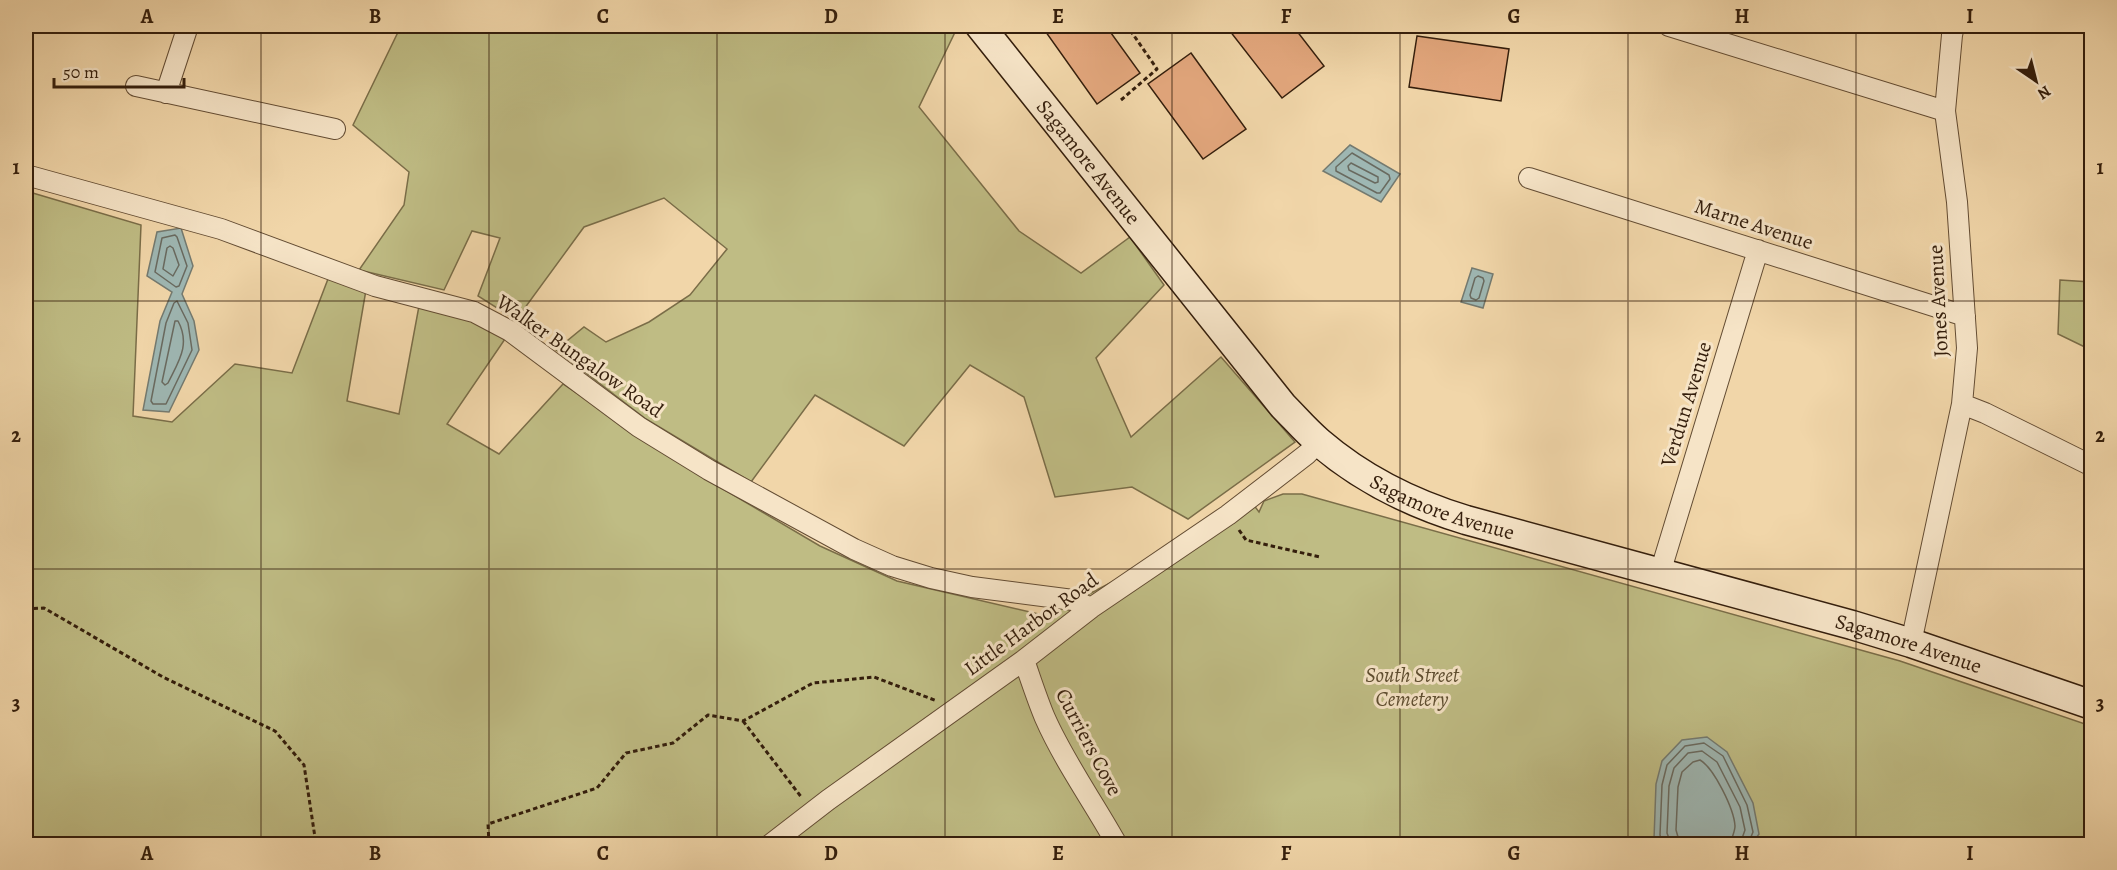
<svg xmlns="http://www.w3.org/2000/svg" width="2117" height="870" viewBox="0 0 2117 870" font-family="Alegreya,serif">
  <rect width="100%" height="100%" fill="#f1d6a9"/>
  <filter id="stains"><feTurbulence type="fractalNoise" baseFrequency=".00333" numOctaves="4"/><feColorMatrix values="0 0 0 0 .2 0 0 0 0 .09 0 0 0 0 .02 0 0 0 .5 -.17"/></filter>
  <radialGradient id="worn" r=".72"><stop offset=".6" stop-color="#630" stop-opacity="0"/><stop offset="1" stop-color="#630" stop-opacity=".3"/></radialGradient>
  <path fill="#bfbc84" stroke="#7a6d48" stroke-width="1.5" d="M401 26H958L919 107 1019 231 1081 273 1130 237 1164 285 1096 358 1131 437 1221 357 1295 442 1188 519 1132 487 1055 497 1024 397 970 365 904 446 815 395 751 482 646 419 556 350 584 327 606 342 649 322 690 295 727 249 664 198 584 227 516 320 478 296 500 238 472 231 444 290 359 270 404 205 409 172 353 125Z
    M26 191 141 225 133 416 172 422 235 364 292 373 328 279 366 290 347 401 399 414 419 306 471 320 505 339 447 424 499 454 563 384 701 476 820 546 897 581 1047 616 1114 581 1253 504 1259 512 1264 501 1283 494H1302L1900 661 2091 726V844H26Z
    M2060 280 2091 282V350L2058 334Z"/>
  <path fill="#9eb7b3" stroke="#747a70" stroke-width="1.5" d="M1350 145 1400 174 1381 202 1323 171Z
    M181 228 193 266 182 294 194 321 199 350 169 412 143 410 160 321 172 292 147 276 157 232Z
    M1472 268 1493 274 1483 308 1461 302Z
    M1707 737 1727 752 1753 803 1759 834 1752 844H1659L1654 839 1656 784 1662 761 1682 740Z"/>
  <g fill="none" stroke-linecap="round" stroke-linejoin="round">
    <path stroke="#696a60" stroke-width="1.5" d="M1352 153 1389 175 1390 179 1380 193H1377L1336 171V167Z
      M1351 163 1378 177V182L1375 183 1349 170 1348 166Z
      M175 235 177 237 187 266 179 286 176 287 155 272 162 238Z
      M170 246 173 248 179 265 173 276 163 269 167 248Z
      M1478 276 1483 278 1484 281 1479 298 1476 300 1471 298 1470 295 1475 278Z
      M177 301 188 323 192 350 166 404H153L151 401 166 323 174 303Z
      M175 321H178C191 345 178 362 168 383L165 385 162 382Z
      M1663 844 1660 835 1662 785 1667 765 1685 746 1704 743 1723 756 1747 805 1753 832 1748 844
      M1671 844 1667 833 1669 786 1674 768 1688 753 1702 751 1717 762 1740 807 1745 830 1740 844
      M1680 844 1676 830 1678 787 1682 772 1693 762 1700 760C1714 768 1734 809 1735 826 1735 832 1731 838 1731 844"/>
  </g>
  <path fill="#e3a77d" stroke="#341e0c" stroke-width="1.5" d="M1046 26H1106L1140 73 1097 104 1043 28Z
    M1226 26H1293L1324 66 1282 98Z
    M1417 36 1509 49 1501 101 1409 87Z
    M1191 53 1246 129 1203 159 1148 84Z"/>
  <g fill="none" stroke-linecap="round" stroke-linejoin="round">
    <defs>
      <path id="street" d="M1669 26 1945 111
        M136 86 335 129
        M166 93 188 26
        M26 175 221 229 375 286 474 312 510 331 639 427 709 470 854 549 892 566 931 578 972 587 1073 600 1091 608
        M1529 178 1965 316
        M1962 404 1985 413 2092 466
        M1660 573 1758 250
        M1911 643 1962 404 1967 348 1957 202 1945 111 1952 35 1954 26
        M1024 660C1031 680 1037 699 1045 718 1064 761 1092 800 1115 841V844
        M771 844 828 800 1024 660 1091 608 1228 515 1307 454 1319 442"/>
      <g id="secondary">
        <path id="s1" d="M980 26 1283 406C1295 418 1306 431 1319 442 1362 479 1413 504 1466 520L1852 625 1911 643 2092 705"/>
      </g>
    </defs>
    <use href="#street" stroke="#634c33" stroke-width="22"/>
    <use href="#secondary" stroke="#341e0c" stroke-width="31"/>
    <path stroke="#341e0c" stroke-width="3" stroke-dasharray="4.5 3" stroke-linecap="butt" d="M1121 100 1157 69 1128 27
      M1239 530 1246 540 1320 557
      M26 609 44 608 163 677 275 731 304 765 316 844
      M743 721 802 798
      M489 844 488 824 597 788 626 753 673 743 708 715 743 721 813 683 874 677 937 701"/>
    <use href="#street" stroke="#f6e4c7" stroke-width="20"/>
    <use href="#secondary" stroke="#f6e4c7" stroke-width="28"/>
  </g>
  <path fill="none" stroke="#341e0c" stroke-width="1.5" stroke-opacity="0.55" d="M261 26V844M489 26V844M717 26V844M945 26V844M1172 26V844M1400 26V844M1628 26V844M1856 26V844M26 301H2092M26 569H2092"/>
  <g text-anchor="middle" stroke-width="6" stroke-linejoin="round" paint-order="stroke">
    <g font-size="21" fill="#341e0c" stroke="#f6e4c7">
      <text dy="7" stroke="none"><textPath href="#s1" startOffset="174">Sagamore Avenue</textPath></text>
      <text transform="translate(1754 224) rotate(18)" y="7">Marne Avenue</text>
      <text transform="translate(1938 301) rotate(-93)" y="7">Jones Avenue</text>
      <text transform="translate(580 356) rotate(35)" y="7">Walker Bungalow Road</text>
      <text transform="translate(1686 404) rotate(-73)" y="7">Verdun Avenue</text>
      <text dy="7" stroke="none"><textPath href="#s1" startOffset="678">Sagamore Avenue</textPath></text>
      <text transform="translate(1031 624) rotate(-36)" y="7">Little Harbor Road</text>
      <text dy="7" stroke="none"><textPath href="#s1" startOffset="1164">Sagamore Avenue</textPath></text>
      <text transform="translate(1089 742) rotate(62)" y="7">Curriers Cove</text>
    </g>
    <g font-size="21" font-style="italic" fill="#5e4d30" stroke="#f6e4c7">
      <text x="1412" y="682">South Street<tspan x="1412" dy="24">Cemetery</tspan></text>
    </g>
  </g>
  <rect width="2117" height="870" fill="none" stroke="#f1d6a9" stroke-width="66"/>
  <g transform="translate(2036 81) rotate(145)" stroke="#f6e4c7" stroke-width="4.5" paint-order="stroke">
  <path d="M0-4.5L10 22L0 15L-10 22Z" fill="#341e0c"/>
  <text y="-9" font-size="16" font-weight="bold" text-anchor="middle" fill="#341e0c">N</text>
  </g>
  <path d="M54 78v9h130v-9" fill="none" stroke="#341e0c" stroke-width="3"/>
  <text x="63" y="78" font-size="18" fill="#341e0c" stroke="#f6e4c7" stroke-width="4.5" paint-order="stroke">50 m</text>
  <rect x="33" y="33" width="2051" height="804" fill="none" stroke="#341e0c" stroke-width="2"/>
  <g font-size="20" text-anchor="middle" font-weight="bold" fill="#341e0c">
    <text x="147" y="23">A</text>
    <text x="375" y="23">B</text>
    <text x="603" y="23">C</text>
    <text x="831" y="23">D</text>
    <text x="1058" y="23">E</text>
    <text x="1286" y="23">F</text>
    <text x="1514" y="23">G</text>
    <text x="1742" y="23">H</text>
    <text x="1970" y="23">I</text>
    <text x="16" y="174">1</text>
    <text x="2100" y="174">1</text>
    <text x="16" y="442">2</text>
    <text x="2100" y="442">2</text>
    <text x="16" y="710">3</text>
    <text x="2100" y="710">3</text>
    <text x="147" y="860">A</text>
    <text x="375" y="860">B</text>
    <text x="603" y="860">C</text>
    <text x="831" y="860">D</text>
    <text x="1058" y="860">E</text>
    <text x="1286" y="860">F</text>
    <text x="1514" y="860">G</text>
    <text x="1742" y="860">H</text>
    <text x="1970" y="860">I</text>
  </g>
  <rect width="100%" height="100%" filter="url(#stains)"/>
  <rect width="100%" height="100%" fill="url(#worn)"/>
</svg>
